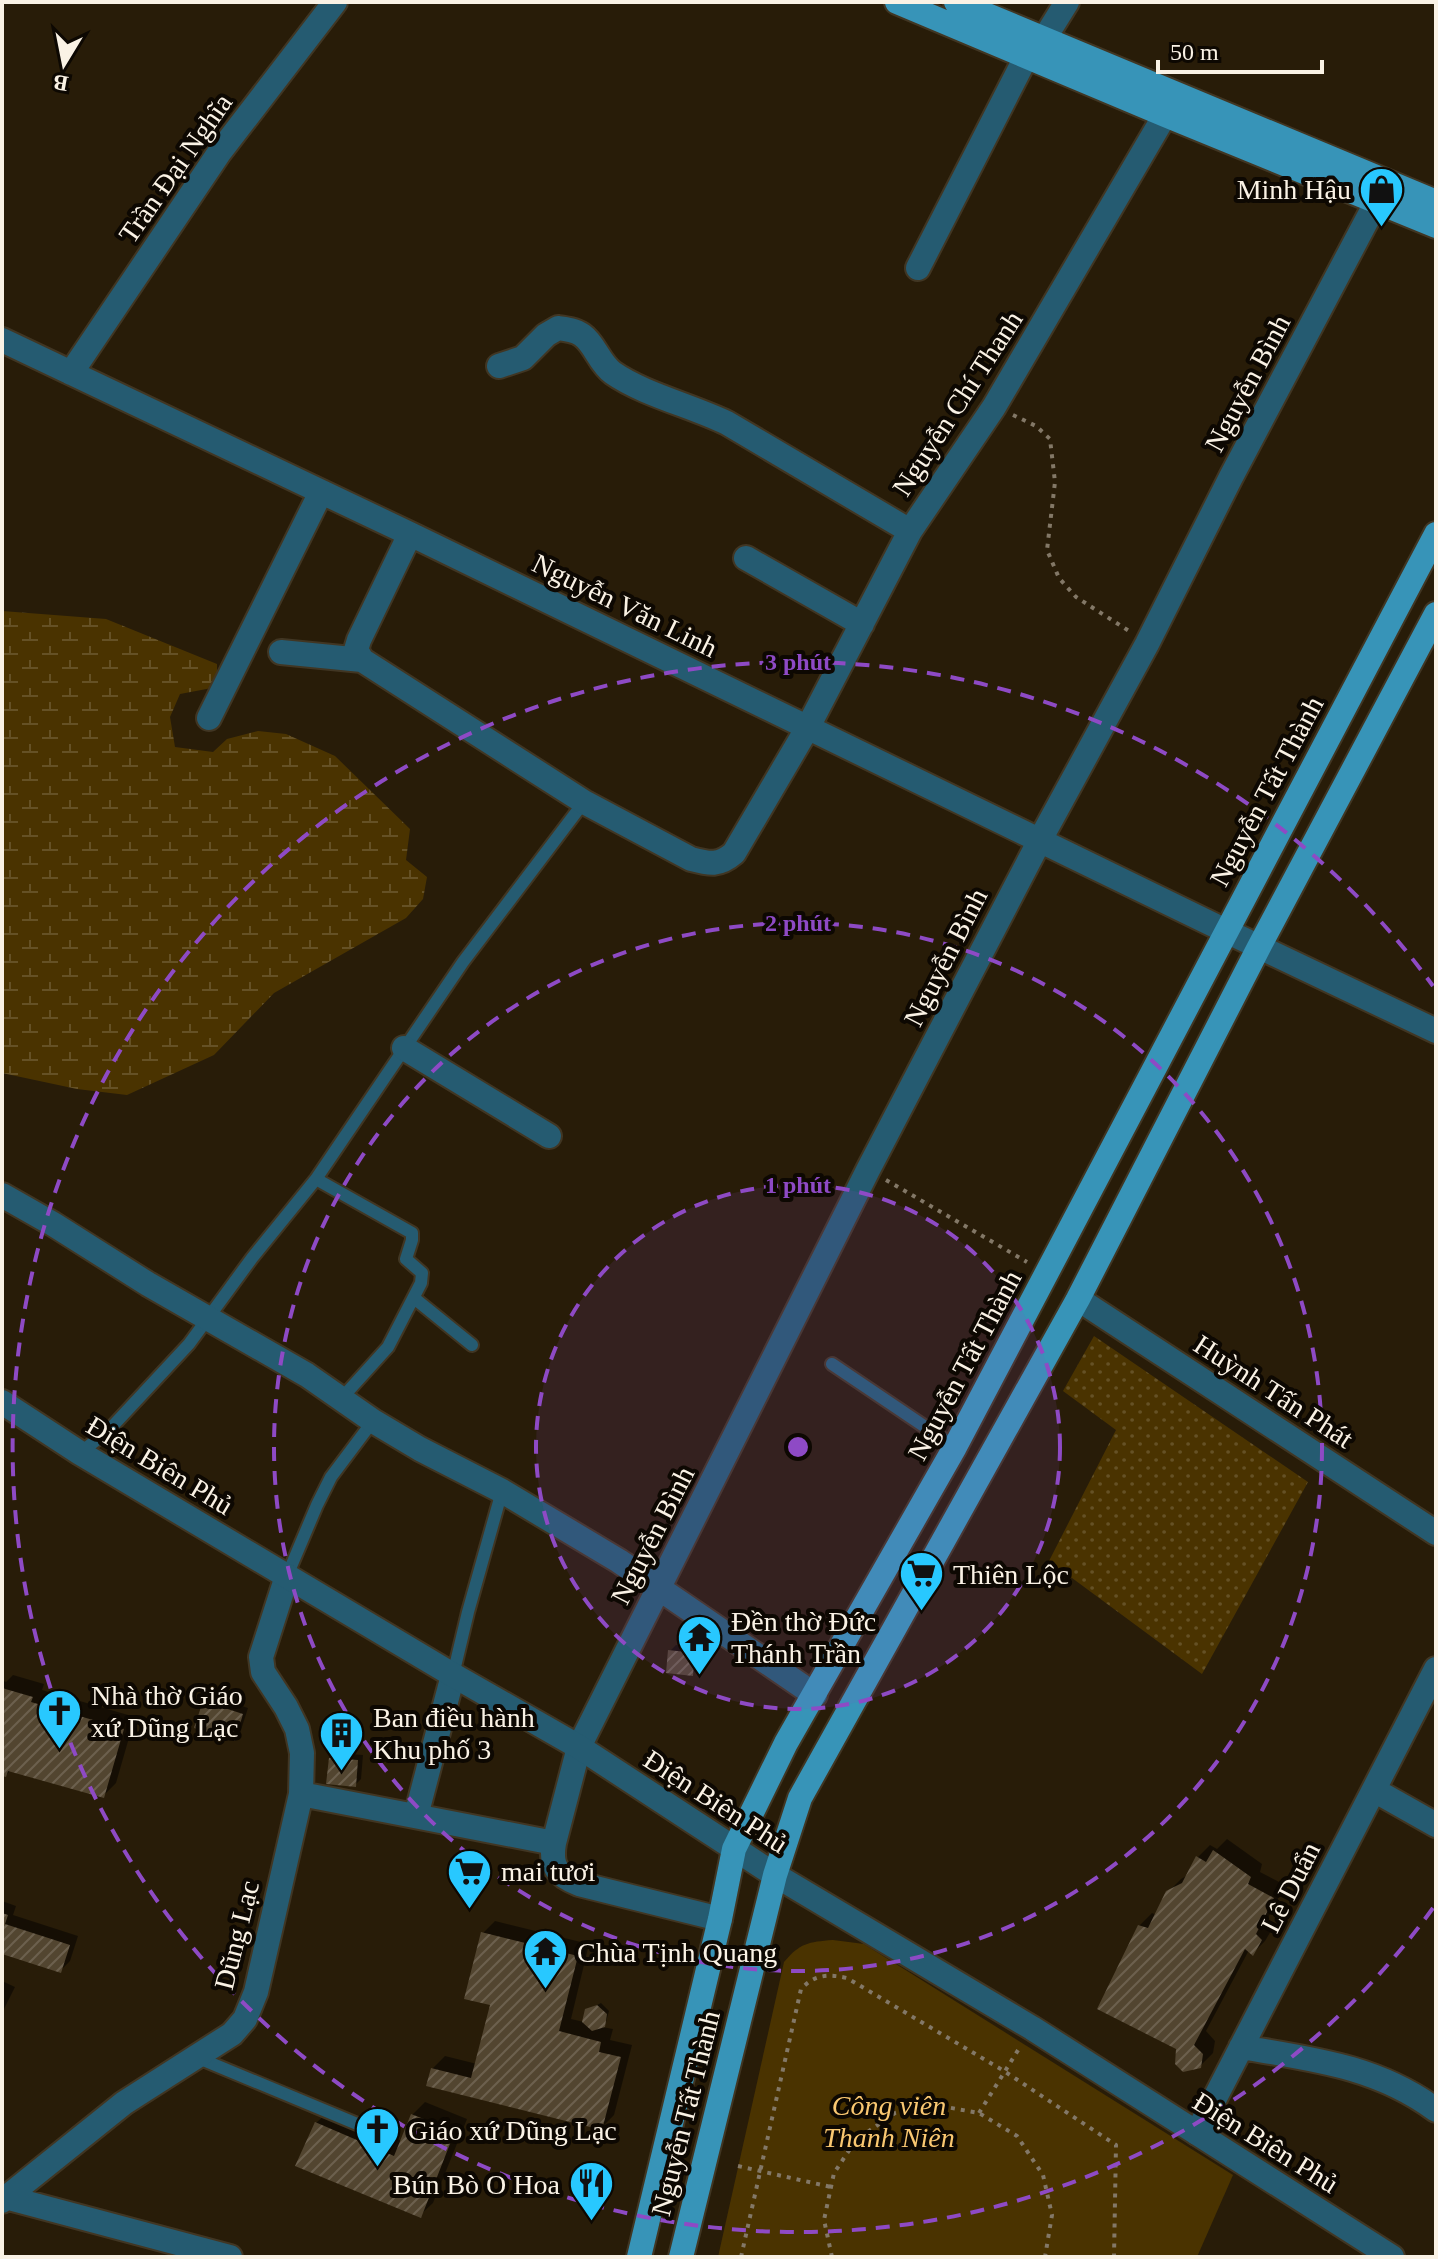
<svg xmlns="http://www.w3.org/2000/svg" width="1438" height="2259" viewBox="0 0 1438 2259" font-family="Georgia,serif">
  <defs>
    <pattern id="grass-dots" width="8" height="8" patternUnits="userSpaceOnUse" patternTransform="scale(2)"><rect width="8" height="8" fill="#4a3300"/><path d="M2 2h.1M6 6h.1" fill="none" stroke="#655125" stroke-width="1.8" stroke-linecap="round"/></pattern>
    <pattern id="wetland-marsh" width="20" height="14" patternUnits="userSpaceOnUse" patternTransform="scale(2)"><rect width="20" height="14" fill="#4a3300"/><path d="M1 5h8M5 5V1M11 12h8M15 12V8" fill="none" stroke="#655125"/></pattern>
    <pattern id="building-hatch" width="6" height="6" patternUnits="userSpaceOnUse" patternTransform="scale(2)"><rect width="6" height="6" fill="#524530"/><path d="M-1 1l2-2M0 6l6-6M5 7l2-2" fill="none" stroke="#6c604e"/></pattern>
  </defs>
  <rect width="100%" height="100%" fill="#281c08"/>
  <path fill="url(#grass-dots)" d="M1094 1336 1308 1482 1202 1674 1049 1561 1116 1430 1063 1391Z"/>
  <path fill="url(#wetland-marsh)" d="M2 611 106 619 217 664V687L180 694 170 717 175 747 213 752 227 739 258 731 286 734 335 756 410 829 406 860 427 877 423 899 406 918 274 993 214 1055 127 1095 77 1089 2 1073Z"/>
  <path fill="#4a3300" d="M833 1940 864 1944 1233 2175 1197 2257H718L784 1962C800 1943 808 1942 833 1940Z"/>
  <path fill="#0007" d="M676 1645 700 1647 698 1668 692 1674 670 1651Z
    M13 1675 44 1684 42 1690 135 1717 116 1783 103 1796 11 1770 6 1775 2 1774V1680L6 1682Z
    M211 1696 248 1708 240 1733 234 1739 205 1702Z
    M336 1753 363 1755 361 1779 355 1785 330 1759Z
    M1227 1839 1262 1864 1260 1872 1285 1885 1267 1920 1274 1926 1265 1941 1253 1953 1249 1950 1206 2031 1215 2041 1213 2053 1200 2066 1178 2048 1139 1926 1152 1913 1157 1915 1168 1892 1181 1879 1188 1875 1198 1857 1210 1845 1217 1849Z
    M2 1901 16 1906 13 1915 78 1936 70 1961 60 1971 2 1952Z
    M495 1921 589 1944 571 2019 584 2022 587 2010 601 2003 609 2011 606 2022 602 2027 613 2029 610 2040 632 2045 614 2115 602 2127 432 2069 445 2056 477 2064 492 2004 483 1933Z
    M2 1981 15 1987 2 2013Z
    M425 2102 467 2119 433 2203 420 2215 316 2123 329 2111 402 2141 412 2115Z"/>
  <path fill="url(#building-hatch)" d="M668 1650 695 1653 693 1676 666 1673Z
    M2 1688 33 1697 31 1702 124 1729 104 1798 8 1771 6 1777 2 1776Z
    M203 1701 243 1714 235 1741 194 1728Z
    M329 1758 358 1760 356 1787 326 1784Z
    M1213 1850 1251 1877 1248 1884 1274 1898 1256 1934 1262 1940 1253 1956 1245 1949 1194 2045 1203 2054 1201 2068 1183 2072 1175 2064 1176 2049 1097 2009 1138 1925 1148 1928 1166 1891 1182 1883 1196 1856 1206 1862Z
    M2 1913 8 1915 5 1924 70 1945 61 1973 2 1954Z
    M481 1932 578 1956 559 2031 601 2042 599 2052 621 2057 602 2130 426 2086 431 2068 471 2078 490 2005 464 1999Z
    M597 2005 607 2014 605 2027 592 2031 582 2022 585 2009Z
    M411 2114 455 2131 421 2218 295 2166 315 2122 394 2156Z"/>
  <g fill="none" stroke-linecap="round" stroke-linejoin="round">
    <defs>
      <path id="service" d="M316 1179 412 1233V1240L406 1259 422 1273 421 1283 388 1347 341 1399
        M414 1298 472 1345
        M832 1364 955 1447
        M80 1453 109 1430 189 1344 252 1258 316 1179 463 962 584 802
        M287 1576 317 1505 331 1477 373 1421
        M453 1675 468 1612 502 1491
        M196 2057 386 2136"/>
      <path id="minor" d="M1044 39 1067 2
        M918 268 1026 57
        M2 340 410 534 1226 931 1436 1031
        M499 366 523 358 546 335 558 328C566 329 575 330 582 335 595 344 599 363 613 373 643 394 692 406 727 423L910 531
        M71 373 219 153 335 2
        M746 558 862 624
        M281 652 362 660 584 802 691 859C710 864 719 866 734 853L808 727 910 531 994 407 1165 115
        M362 660 356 650 359 640 410 534
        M209 718 321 492
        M404 1048 549 1136
        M2 1195 53 1224 148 1284 307 1375 373 1421 420 1449 502 1491 619 1561 815 1695
        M1078 1299 1436 1533
        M1374 1790 1436 1825
        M301 1794 554 1843
        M416 1816 453 1675
        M720 1919 579 1884C557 1875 550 1867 554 1843L579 1747 868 1170 1040 840 1147 644 1231 477 1377 201
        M1241 2047C1311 2059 1377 2066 1436 2110
        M1197 2133 1436 1669
        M5 2197 230 2257
        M2 2201 124 2103 232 2034 245 2019 256 1992 301 1794 302 1753 297 1729 286 1707 263 1672 261 1657 287 1576"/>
      <path id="tertiary" d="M2 1402 80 1453 453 1675 579 1747 775 1875 1032 2028 1392 2257"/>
      <path id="primary" d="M897 2 1165 115 1436 226
        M956 2 1436 202
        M639 2257 720 1919 734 1849 786 1743 955 1447 1436 534
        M681 2257 775 1875 800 1798 1078 1299 1259 947 1436 614"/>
    </defs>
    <use href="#service" stroke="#413623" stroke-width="16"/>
    <use href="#minor" stroke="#413623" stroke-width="28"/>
    <use href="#tertiary" stroke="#413623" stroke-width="28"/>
    <use href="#primary" stroke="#413623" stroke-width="28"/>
    <path stroke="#837867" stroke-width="4" stroke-dasharray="4 6" stroke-linecap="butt" d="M1013 415 1036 426 1050 439 1055 482 1047 550 1059 578 1076 597 1129 631
      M886 1180 1027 1262
      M979 2113 1020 2047
      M738 2166 831 2187
      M741 2257 801 1989C815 1974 829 1974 847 1978L1004 2071 1116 2145 1114 2257
      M832 2257 824 2220 834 2173 856 2140 895 2113 935 2105 979 2113 1017 2136 1043 2175 1052 2215 1045 2257"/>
    <use href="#service" stroke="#255b71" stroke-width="12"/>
    <use href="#minor" stroke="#255b71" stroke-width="24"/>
    <use href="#tertiary" stroke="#255b71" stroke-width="24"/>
    <use href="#primary" stroke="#3794b8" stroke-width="24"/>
  </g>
  <circle cx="798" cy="1447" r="262" fill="#8e4ac5" fill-opacity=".12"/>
  <g fill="none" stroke="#8e4ac5" stroke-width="4" stroke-dasharray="14 10">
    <circle cx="798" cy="1447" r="262"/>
    <circle cx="798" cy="1447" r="524"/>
    <path d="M1433 1908A785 785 0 1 1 1433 986"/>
  </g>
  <defs>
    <symbol id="shop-pin" viewBox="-11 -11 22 30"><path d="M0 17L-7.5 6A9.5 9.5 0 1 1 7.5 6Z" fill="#28c8ff" stroke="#0d0802"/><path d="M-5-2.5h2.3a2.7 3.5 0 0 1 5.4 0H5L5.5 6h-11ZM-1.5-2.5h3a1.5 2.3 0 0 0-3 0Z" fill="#111"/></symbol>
    <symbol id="supermarket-pin" viewBox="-11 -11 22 30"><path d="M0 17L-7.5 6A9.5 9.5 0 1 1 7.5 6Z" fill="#28c8ff" stroke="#0d0802"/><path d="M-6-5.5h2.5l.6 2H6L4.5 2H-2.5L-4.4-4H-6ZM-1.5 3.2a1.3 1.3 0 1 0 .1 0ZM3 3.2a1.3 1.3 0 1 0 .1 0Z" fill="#111"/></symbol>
    <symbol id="temple-pin" viewBox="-11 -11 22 30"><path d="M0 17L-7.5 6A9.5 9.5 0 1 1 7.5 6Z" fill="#28c8ff" stroke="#0d0802"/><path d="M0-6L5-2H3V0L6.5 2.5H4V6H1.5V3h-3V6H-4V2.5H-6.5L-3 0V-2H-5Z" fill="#111"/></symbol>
    <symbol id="church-pin" viewBox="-11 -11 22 30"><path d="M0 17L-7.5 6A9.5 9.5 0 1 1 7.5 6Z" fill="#28c8ff" stroke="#0d0802"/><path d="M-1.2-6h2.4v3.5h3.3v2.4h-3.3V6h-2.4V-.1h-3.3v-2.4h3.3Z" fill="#111"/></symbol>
    <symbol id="building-pin" viewBox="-11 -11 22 30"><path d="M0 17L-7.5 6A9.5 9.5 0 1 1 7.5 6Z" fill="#28c8ff" stroke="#0d0802"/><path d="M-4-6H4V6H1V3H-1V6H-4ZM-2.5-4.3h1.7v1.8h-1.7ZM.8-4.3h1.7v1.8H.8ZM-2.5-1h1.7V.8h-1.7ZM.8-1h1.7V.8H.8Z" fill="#111"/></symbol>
    <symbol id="restaurant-pin" viewBox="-11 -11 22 30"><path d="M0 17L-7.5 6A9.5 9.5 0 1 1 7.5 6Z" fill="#28c8ff" stroke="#0d0802"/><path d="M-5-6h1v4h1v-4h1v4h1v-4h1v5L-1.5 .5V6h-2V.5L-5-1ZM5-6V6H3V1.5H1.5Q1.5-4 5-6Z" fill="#111"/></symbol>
  </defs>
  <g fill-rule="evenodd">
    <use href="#shop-pin" x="1356" y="164" width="51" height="69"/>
    <use href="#supermarket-pin" x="896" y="1548" width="51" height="69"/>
    <use href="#temple-pin" x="674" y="1612" width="51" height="69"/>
    <use href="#church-pin" x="34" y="1686" width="51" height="69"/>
    <use href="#building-pin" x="316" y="1708" width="51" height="69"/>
    <use href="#supermarket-pin" x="444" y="1846" width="51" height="69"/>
    <use href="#temple-pin" x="520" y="1926" width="51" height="69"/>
    <use href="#church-pin" x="352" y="2104" width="51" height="69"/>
    <use href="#restaurant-pin" x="566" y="2158" width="51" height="69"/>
  </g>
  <g text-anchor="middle" stroke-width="8" stroke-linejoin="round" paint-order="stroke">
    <g font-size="28" fill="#faf2e5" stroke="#0d0802">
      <text transform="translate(175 168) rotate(-55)" y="10">Trần Đại Nghĩa</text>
      <text transform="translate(1247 383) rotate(-62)" y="10">Nguyễn Bình</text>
      <text transform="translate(957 403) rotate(-57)" y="10">Nguyễn Chí Thanh</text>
      <text transform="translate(625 605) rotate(26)" y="10">Nguyễn Văn Linh</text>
      <text transform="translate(1266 791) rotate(-62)" y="10">Nguyễn Tất Thành</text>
      <text transform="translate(945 957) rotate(-63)" y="10">Nguyễn Bình</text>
      <text transform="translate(964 1365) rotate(-62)" y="10">Nguyễn Tất Thành</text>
      <text transform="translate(1274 1391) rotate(33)" y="10">Huỳnh Tấn Phát</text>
      <text transform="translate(160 1465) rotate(31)" y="10">Điện Biên Phủ</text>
      <text transform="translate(652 1535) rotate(-63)" y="10">Nguyễn Bình</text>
      <text transform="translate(716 1801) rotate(33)" y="10">Điện Biên Phủ</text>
      <text transform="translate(1290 1887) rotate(-63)" y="10">Lê Duẩn</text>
      <text transform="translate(236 1935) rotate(-76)" y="10">Dũng Lạc</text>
      <text transform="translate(685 2113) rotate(-76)" y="10">Nguyễn Tất Thành</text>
      <text transform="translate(1266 2142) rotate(32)" y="10">Điện Biên Phủ</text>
    </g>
    <g font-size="28" fill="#faf2e5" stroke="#0d0802" text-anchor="start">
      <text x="1351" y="199" text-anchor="end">Minh Hậu</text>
      <text x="953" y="1584">Thiên Lộc</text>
      <text x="731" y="1631">Đền thờ Đức<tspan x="731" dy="32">Thánh Trần</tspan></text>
      <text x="91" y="1705">Nhà thờ Giáo<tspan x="91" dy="32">xứ Dũng Lạc</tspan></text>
      <text x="373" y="1727">Ban điều hành<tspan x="373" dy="32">Khu phố 3</tspan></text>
      <text x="501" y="1881">mai tươi</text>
      <text x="577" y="1962">Chùa Tịnh Quang</text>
      <text x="408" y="2140">Giáo xứ Dũng Lạc</text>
      <text x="560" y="2194" text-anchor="end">Bún Bò O Hoa</text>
    </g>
    <g font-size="28" font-style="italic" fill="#fac871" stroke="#0d0802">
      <text x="889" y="2115">Công viên<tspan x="889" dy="32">Thanh Niên</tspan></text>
    </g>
  </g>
  <circle cx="798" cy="1447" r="12" fill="#8e4ac5" stroke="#0d0802" stroke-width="4"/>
  <g font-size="24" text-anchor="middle" font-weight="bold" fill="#8e4ac5" stroke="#0d0802" stroke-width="8" stroke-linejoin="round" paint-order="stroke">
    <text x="798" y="670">3 phút</text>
    <text x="798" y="931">2 phút</text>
    <text x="798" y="1193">1 phút</text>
  </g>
  <rect width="1438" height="2259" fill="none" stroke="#faf2e5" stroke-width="8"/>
  <g transform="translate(64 64) rotate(190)" stroke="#0d0802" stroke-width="6" paint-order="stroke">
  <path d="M0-6L14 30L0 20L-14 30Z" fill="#faf2e5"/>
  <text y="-12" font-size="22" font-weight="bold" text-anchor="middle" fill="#faf2e5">B</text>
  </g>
  <path d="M1158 60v12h164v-12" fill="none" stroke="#faf2e5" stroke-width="4"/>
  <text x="1170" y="60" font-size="24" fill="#faf2e5" stroke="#0d0802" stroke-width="6" paint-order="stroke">50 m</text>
</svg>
